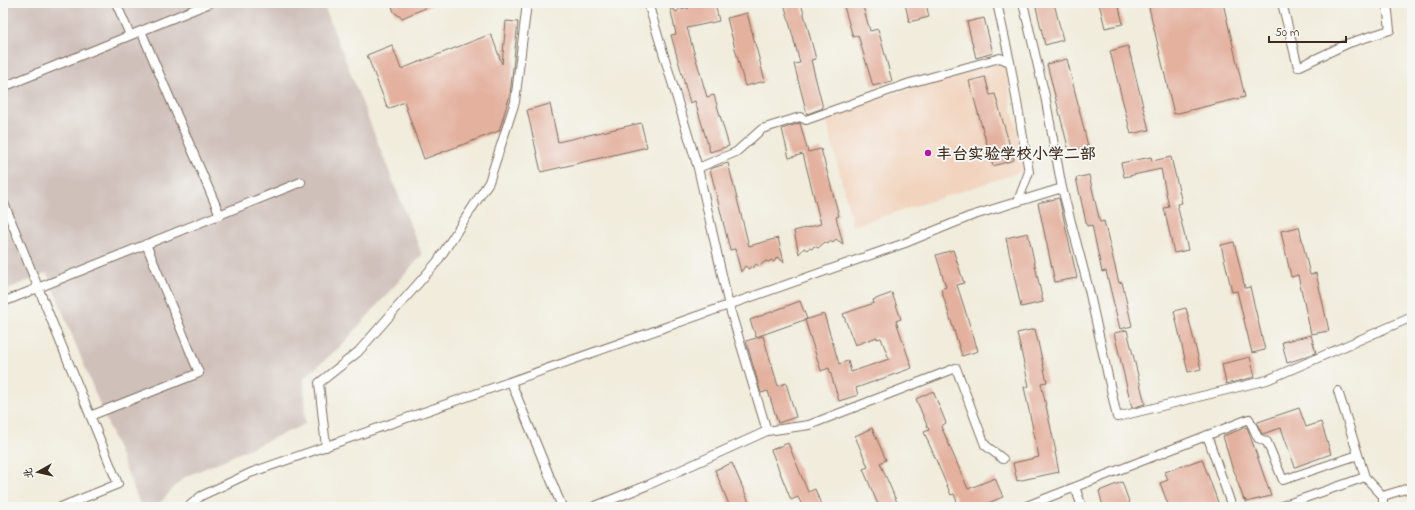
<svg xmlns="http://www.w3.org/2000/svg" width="1415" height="510" viewBox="0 0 1415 510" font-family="'Indie Flower','LXGW WenKai TC',sans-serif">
  <rect width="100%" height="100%" fill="#f6f6f2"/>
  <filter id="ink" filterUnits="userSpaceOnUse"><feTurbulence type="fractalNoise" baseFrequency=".025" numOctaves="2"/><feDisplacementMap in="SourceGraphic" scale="8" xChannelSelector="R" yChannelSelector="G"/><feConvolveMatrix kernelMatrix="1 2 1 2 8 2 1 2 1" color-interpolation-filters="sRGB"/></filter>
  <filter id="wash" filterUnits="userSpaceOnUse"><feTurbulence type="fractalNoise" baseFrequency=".012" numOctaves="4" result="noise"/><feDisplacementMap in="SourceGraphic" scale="16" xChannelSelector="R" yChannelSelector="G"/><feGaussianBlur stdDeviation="0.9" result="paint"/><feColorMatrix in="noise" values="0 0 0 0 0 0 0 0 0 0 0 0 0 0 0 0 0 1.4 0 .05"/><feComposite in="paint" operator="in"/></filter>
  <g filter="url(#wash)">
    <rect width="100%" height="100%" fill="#f1ecdb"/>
    <path fill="#f2d4be" d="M999 62 1007 67 1011 107 1019 134 1024 171 853 226 825 115Z"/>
    <path fill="#cfc0ba" d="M3 3H323L422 255 342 345 304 378 305 424 183 478 156 507H141L47 273 3 291Z"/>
    <g id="blocks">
      <path fill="#e4b19f" d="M391 3H437L402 18 394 12Z
        M701 3H715L719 21 687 28 707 97 714 95 729 146 710 152 695 101 690 103 671 35 676 34 670 7 677 12 680 8 683 10 685 7 688 9 691 6 693 7 695 4 699 6Z
        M784 3H801L816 59 811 60 823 108 807 114 794 64 800 63Z
        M843 3H862L870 31 878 29 892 81 873 86 858 35 853 37Z
        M905 3H926L929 17 909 22Z
        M1035 3H1054L1063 40 1045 45Z
        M1099 3H1118L1123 24 1105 28Z
        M1148 3H1223L1245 97 1174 114Z
        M747 13 765 81 745 86 727 18Z
        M984 18 993 53 976 58 967 22Z
        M506 21 518 22 510 95 499 131 424 159 404 102 388 109 367 55 392 45 401 69 491 34 502 64Z
        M1128 46 1149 130 1131 134 1110 51Z
        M1067 59 1088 146 1069 151 1047 64Z
        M985 77 990 95 995 94 1014 160 993 166 969 81Z
        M550 104 558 142 641 123 647 147 541 172 527 110Z
        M800 123 808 152 821 149 839 216 836 217 843 244 836 239 833 243 830 241 828 244 825 242 818 248 814 246 812 249 809 248 807 250 804 248 799 254 794 231 821 224 803 154 789 158 782 129Z
        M1151 157 1152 161 1171 157 1182 203 1177 204 1188 250 1174 253 1164 208 1169 207 1161 169 1124 177 1121 163Z
        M728 163 749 246 778 238 784 262 777 257 774 262 771 260 769 262 766 261 759 266 756 264 753 268 751 266 749 269 745 266 741 272 735 249 730 250 710 169Z
        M1089 175 1100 222 1104 221 1119 283 1122 282 1132 326 1120 329 1106 271 1102 272 1092 225 1087 226 1076 178Z
        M1059 198 1077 278 1055 282 1038 203Z
        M1299 227 1310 275 1316 273 1329 331 1311 334 1298 275 1291 277 1281 231Z
        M1028 233 1043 302 1021 307 1006 238Z
        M1234 242 1245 288 1250 287 1265 350 1252 353 1237 291 1232 292 1221 245Z
        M953 250 964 283 957 285 978 351 962 356 941 289 946 287 936 255Z
        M892 293 901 319 896 321 912 368 856 388 858 395 839 401 829 368 821 371 805 320 824 314 839 364 848 361 851 372 889 359 881 338 877 339V337L855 345 843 314 874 303 873 300Z
        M800 301 807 319 756 337 750 320Z
        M1186 308 1201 369 1188 372 1174 311Z
        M1035 329 1047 382 1041 383 1056 452H1055L1059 472 1017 481 1013 463 1039 457 1024 387 1029 386 1017 333Z
        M1127 330 1145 404 1132 408 1114 333Z
        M1311 335 1316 353 1287 363 1282 342Z
        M763 336 778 386 786 383 796 417 778 423 768 391 761 393 746 341Z
        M1250 357 1255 377 1226 384 1222 364Z
        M933 391 946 423 941 426 968 489 995 478 1003 497 978 507H959L954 494 951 495 924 432 929 430 916 399Z
        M1299 408 1306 427 1321 422 1331 454 1295 467 1281 428 1262 434 1257 424 1258 422Z
        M1247 427 1271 496 1246 502 1245 499 1244 500 1236 478 1237 477 1232 467 1223 436Z
        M872 428 886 460 880 463 899 507H879L863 469 868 467 855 436Z
        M788 443 808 492 815 489 822 507H803L798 497 791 500 771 450Z
        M1202 459 1219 505 1212 507H1169L1160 483 1168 480 1165 472Z
        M732 463 751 507H730L715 470Z
        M1122 482 1131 507H1103L1099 491Z"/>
    </g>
  </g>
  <g filter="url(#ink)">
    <use href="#blocks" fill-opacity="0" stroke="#7b6e60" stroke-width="1"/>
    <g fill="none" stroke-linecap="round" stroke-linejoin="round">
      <defs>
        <path id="minor" d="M116 3 130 35
          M648 3 698 168 729 306 767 431
          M997 3 1010 62
          M1023 3 1045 96 1062 188 1089 290 1117 417 1267 380 1412 317
          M1282 3 1298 67 1349 43 1390 30 1387 3
          M141 31 220 215
          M3 87 210 3
          M698 168 736 152 762 129 800 117 806 120 910 83 1000 58 1010 62 1029 172 1018 201
          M3 201 118 484 61 507
          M3 302 301 182
          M511 382 560 502 564 507
          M1338 391 1365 477 1383 496 1412 487
          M90 416 199 373 146 244
          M1207 435 1232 507
          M326 447 319 383 358 352 437 262 489 182 515 102 527 3
          M1075 487 1082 507
          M1383 496V507
          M188 507 201 496 250 473 905 243 971 216 1062 188
          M593 507 648 485 767 431 809 425 956 368 985 445 1003 459
          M1024 507 1249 419 1258 438 1267 442 1283 480 1358 455
          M1279 507 1365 477"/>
      </defs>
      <use href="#minor" stroke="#7b6e60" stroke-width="10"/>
      <use href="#minor" stroke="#fff" stroke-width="8"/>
    </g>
  </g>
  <circle fill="#b5179e" stroke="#f6f6f2" stroke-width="1.5" cx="928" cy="153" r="4"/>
  <g text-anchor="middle" stroke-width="4" stroke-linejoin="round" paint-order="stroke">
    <g font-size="16" font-weight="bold" fill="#3b2a1e" stroke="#f6f6f2" text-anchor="start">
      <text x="936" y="159">丰台实验学校小学二部</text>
    </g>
  </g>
  <rect width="1415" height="510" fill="none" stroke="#f6f6f2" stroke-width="16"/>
  <g transform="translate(38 472) rotate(262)" stroke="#f6f6f2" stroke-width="3" paint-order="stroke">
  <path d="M0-3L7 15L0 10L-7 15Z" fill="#3b2a1e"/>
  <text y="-6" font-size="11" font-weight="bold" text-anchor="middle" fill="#3b2a1e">北</text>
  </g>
  <path d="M1269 36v6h77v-6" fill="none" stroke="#3b2a1e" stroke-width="2"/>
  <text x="1275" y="36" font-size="12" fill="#3b2a1e" stroke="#f6f6f2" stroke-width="3" paint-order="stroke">50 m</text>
</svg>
